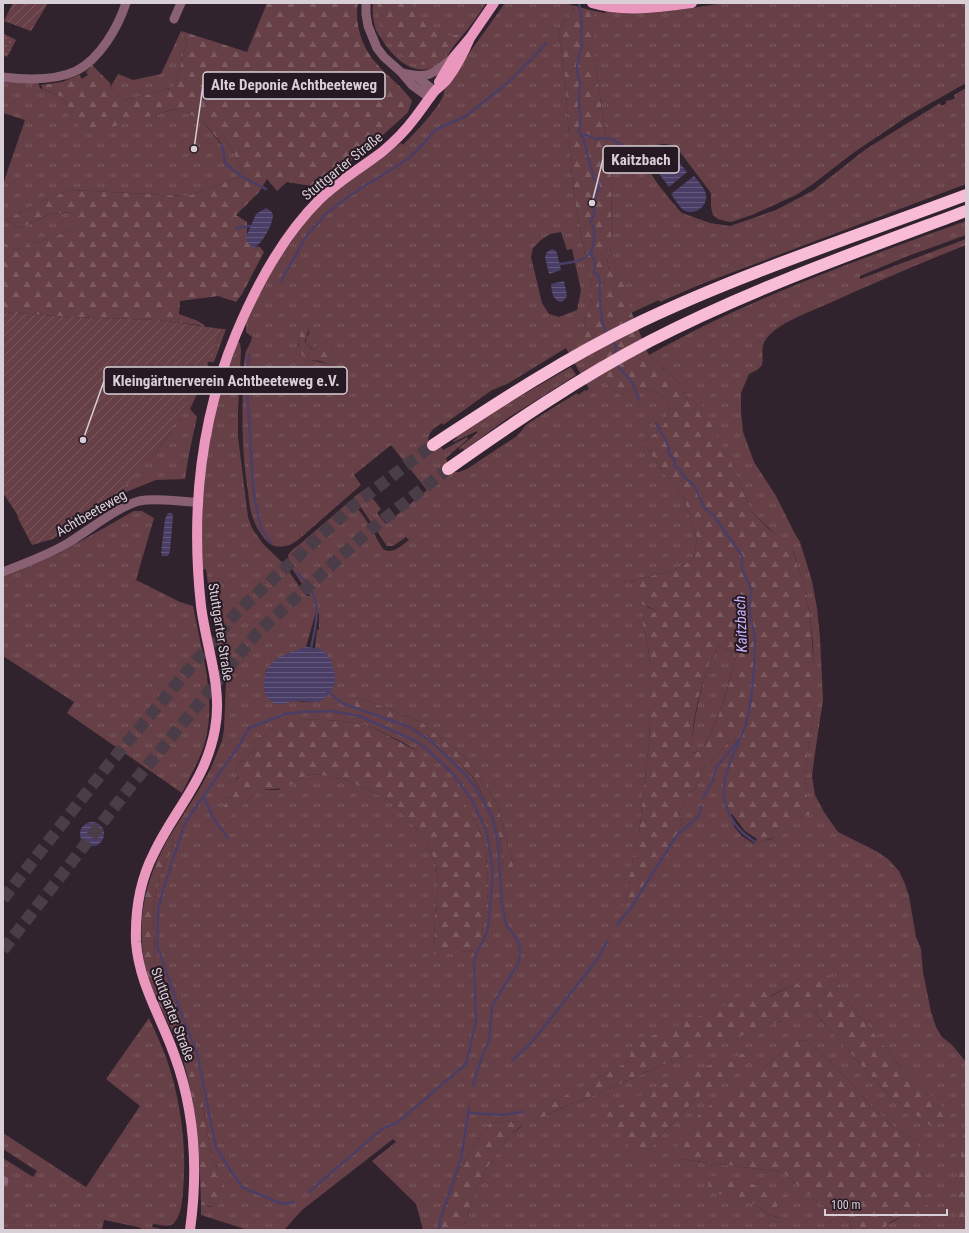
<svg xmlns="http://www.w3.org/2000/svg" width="969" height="1233" viewBox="0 0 969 1233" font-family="'Roboto Condensed',sans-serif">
  <defs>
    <pattern id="grass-tufts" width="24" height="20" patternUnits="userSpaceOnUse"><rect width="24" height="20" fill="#664046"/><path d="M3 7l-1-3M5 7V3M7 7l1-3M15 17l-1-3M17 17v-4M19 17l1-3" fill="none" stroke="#7b5b60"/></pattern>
    <pattern id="forest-firs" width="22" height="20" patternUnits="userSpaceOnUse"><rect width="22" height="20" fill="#664046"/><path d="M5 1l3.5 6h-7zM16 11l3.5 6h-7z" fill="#7b5b60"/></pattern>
    <pattern id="park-dots" width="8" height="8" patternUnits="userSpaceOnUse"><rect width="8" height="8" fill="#664046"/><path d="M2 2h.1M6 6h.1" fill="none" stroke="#7b5b60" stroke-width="1.8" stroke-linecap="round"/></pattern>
    <pattern id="garden-furrows" width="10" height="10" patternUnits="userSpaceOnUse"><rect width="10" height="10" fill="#664046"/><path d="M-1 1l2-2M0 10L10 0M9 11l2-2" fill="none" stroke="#7b5b60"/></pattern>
    <pattern id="water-rules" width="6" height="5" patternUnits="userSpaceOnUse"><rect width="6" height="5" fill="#4a3e67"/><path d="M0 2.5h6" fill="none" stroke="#63597c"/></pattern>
  </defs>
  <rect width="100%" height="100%" fill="#31232e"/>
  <path fill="url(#grass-tufts)" fill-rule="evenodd" d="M373 3H486C476 19 469 28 457 42 451 49 447 58 440 64 416 81 392 57 381 38 379 35 376 31 375 27 373 19 372 11 373 3Z
    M505 3H565L575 6 558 31C567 75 567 119 571 164 574 206 583 246 592 287V299L584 327 608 385 621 395 637 386 642 389 656 392 668 401C670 425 661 429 643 442L661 469 684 499 697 538 694 559 672 571 631 581 647 607 655 610 654 613 642 621 648 646 650 665V720L649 743 639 834 623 905 682 826 679 813 689 792 695 790 702 770 727 743 741 739 728 771 726 805 735 828 742 836 754 844 755 842 771 839 785 831 797 819 804 816 813 814 808 799 805 781 807 758 815 706 813 645 810 615 803 581 793 551 751 511 738 478 689 401 678 382 649 355C749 298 858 260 966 221V235L908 256 860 276V279L966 239V245C921 263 876 282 832 302 814 310 777 323 766 339 760 347 764 356 762 365L757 370 749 374 741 393V412L743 432 754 462 776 496 794 532 800 542 812 581 817 608 820 638 823 700 814 760 812 776 815 795 824 812 838 832 876 851 888 859 899 871 905 884 909 896 916 937 921 949 923 972 931 1012 936 1027 942 1037 952 1045 966 1062V1230H884L886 1225 900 1218 917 1141 894 1127 870 1105 839 1070 807 1041 798 1040 758 1072 680 1159 782 1172 815 1200 849 1221 852 1230H464V1225L473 1198 484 1172 510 1135 522 1126 518 1121 490 1123 461 1166 441 1221 440 1230H423L416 1204 372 1161 396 1142 393 1139 302 1210 284 1230H248L201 1215V1205L211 1207 218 1167 212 1159 200 1087 171 1006 165 1001 153 975 155 956 153 910 159 878 175 842 168 839 197 793 210 770 222 741 224 729 226 682 214 629 206 569 202 570C201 513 204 456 218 400 223 380 231 361 238 342L240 343 241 351 238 411V437L248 517 252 528 263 544 283 563 306 596H310L289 564 288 555 293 549 299 545 350 501C363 511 374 535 383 549 392 555 401 546 409 540L406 537 393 546H387L354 497 365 489 381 509 377 513 386 524 427 490 391 445 354 475 361 485 298 540C286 549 273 550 263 537 260 532 256 527 254 521 249 510 249 496 247 485 241 442 242 404 244 362 245 358 245 354 246 351 249 345 251 343 252 337L246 332V321L261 289 277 262 306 221 324 200 361 171 379 161 401 143 403 145C412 136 439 108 443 96 444 93 444 91 445 87ZM561 232 567 250 572 249 581 290 577 310 559 317 549 314 542 303 531 257 533 248 541 240 550 234ZM308 327 309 334 306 338V344L314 350H316L317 345C325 340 326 341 332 347L331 351 332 353 329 364 310 360 298 346 300 336ZM566 348 589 389 586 391 585 390 578 395 577 393 527 424 517 436 467 469 459 472H450L446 458 468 439 467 437 443 450 441 447 435 448 429 444C426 433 434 428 442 423L443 425 492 390 507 384ZM316 612 319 614V629L317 630 315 648H316L335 683C322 705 319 703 296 701L266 671C276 657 291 653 306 647ZM351 697 371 702 421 722 461 754 476 770 497 804 513 864 503 869 500 836 491 811 473 778 458 762 434 739 412 727 344 703ZM302 719 343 721 372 727 404 743 417 751 472 815 482 836 486 849 488 893 482 933 474 950 461 952 434 945 435 915 438 883 436 864 426 840 405 815 389 800 346 780 316 774 306 776 298 779 278 790H261L243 804 238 807H223L234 791 235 781 239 776 236 770 238 765 257 748 270 729ZM834 975 848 1001 900 1066 947 1112 934 1127 889 1096 815 1013ZM798 983 782 1021 741 1034 673 1060 595 1095 573 1103 547 1115 530 1116 629 1061ZM684 1074 694 1101 659 1137 639 1162ZM755 1186H760L777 1205 779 1218 767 1214 756 1205 742 1197Z
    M724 3H966V83L908 116 853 153 813 184 796 195 752 215 731 222 725 221 718 219 713 215 711 207V193L677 148C668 143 660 142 652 149L649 147 648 149 650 151C649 155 647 159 647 163 648 175 671 200 679 210L682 213 710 223 730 226 776 210 814 190 866 149 940 103 941 106 946 104V101L951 100 955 98 954 95 966 88V184L699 285 660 302 659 300 631 313 609 270 607 259 611 247 612 178 594 56V11L605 13 606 11C646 17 684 9 724 3Z
    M181 31 187 41 175 86 162 91 124 100 110 88 118 74 133 80 161 74Z
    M3 77 37 79 40 88 62 97 84 134 176 109 201 119 221 144 225 137 243 171 241 176 188 196 71 190 44 200 6 220 19 228 51 214 70 212 75 229 15 250 3 242V184L25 120 3 113Z
    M222 329H226L214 362H207L209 368 190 409 197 417 189 454 185 479 156 480 116 496C137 473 160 450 176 423 194 393 208 361 222 329Z
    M571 367 576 375 508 418 464 450 462 448 460 450 459 448 477 433V431L454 442 453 441 457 438 456 436 495 411Z
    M134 511H142L154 518 136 580 180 602 193 606C201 650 217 698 205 742 200 760 190 776 182 793L67 713 74 702 3 656V577L58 554Z
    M718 645 737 654C728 687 719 722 701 751L690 753C694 724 698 695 708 667 710 659 716 653 718 645Z
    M149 1018C155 1031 161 1044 166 1057 181 1100 187 1148 183 1192 182 1202 181 1217 173 1224 167 1228 159 1224 153 1224L152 1227 166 1230H144L138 1227 104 1220 102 1230H3V1158L33 1177 37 1171 3 1149V1133L86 1187 140 1106 106 1079Z"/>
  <path fill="url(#forest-firs)" fill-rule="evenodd" d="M267 3H358C354 23 362 48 376 63 388 77 402 86 412 101L408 112 403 117 366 150 336 172 311 186 287 182 277 191 267 179 259 192 236 215 247 222V241L254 248 259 246 264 252 242 294 236 302 218 296 180 301 179 314 198 321 205 326 158 320 71 317 3 312V242L15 250 75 229 69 212 51 214 19 228 6 220 44 200 71 190 188 196 241 176 243 171 225 137 222 144 201 119 175 109 84 135 62 97 43 89 41 85 62 82 79 75 82 79 88 75 86 72 92 65 111 84 110 88 124 100 162 91 175 86 187 41 181 31 247 52Z
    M378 3H410L432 27 448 35H460C450 46 442 60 428 64 423 66 416 64 411 61 391 49 375 27 378 3Z
    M575 6 594 11V56L612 178 611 247 607 259 609 270H620L631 311 647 351 649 355 678 382 689 401 700 399 738 478 751 511 769 529 791 546 803 581 810 615 815 681V706L807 758 805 781 808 799 814 814C795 817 798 822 785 831 776 838 766 840 755 842L757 839 745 831 732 814H729C726 806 724 797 724 789 725 772 734 755 740 739L727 743 702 770 695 790 689 792 679 813 682 826 636 896 622 906 639 834 649 743 650 720V665L648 646 642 621 643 615 647 612 654 613 655 610 640 603 631 581 672 571 694 559 697 538 684 499 661 469 643 442C661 429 670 425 668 401L656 392 642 389 637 386 621 395 608 385 584 337V327L592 299V287C583 246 574 206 571 164 567 119 567 75 558 31ZM718 645 737 654C728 688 719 722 701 751L691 753C692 724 698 695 708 667 710 659 716 653 718 645Z
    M304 325H306C311 330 306 335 305 341 307 345 309 348 314 350H316L318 342 320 339C325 342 330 342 332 347L331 351 334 354V359L329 364 320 361 310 360 306 355H303L299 350C298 343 300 331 304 325Z
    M343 697H351L371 702 421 722 461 754 476 770 497 804 513 864 510 874 505 876 503 869 500 836 491 811 473 777 434 739 412 727 344 703 341 702Z
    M303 719 343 721 372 727 417 751 430 761 449 781 472 815 482 836 486 849 488 893 487 903 482 933 478 945 474 950 447 954H434L435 915 438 883 436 864 426 840 405 815 389 800 346 780 316 774 306 776 298 779 285 788 261 790 243 804 238 807 231 816 227 817 223 814 221 812 223 807 234 791 232 784 239 777 236 770 238 765 257 748 256 738C269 727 286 723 303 719Z
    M168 839 175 842 159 878 153 910 155 956 153 975 165 1001 171 1006 195 1067 200 1087 212 1159 222 1173 225 1201C216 1207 211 1207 201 1205 200 1156 197 1107 183 1060 176 1036 163 1014 153 990 132 938 141 887 168 839Z
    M824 973 829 976 812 1010 673 1060 595 1095 573 1103 533 1121 529 1116 629 1061 633 1044 763 989 771 996 798 983Z
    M834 974 848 1001 900 1066 948 1112 934 1128 889 1096 815 1013Z
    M797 1040 807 1041 839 1070 870 1105 894 1127 917 1141 929 1217C915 1217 891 1214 884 1230H852L849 1221 815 1200 782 1172 680 1159 677 1142 702 1111 758 1072Z
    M762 1047 694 1101 659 1137 640 1162 605 1113 684 1074Z
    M966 1114V1230H958L955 1208Z
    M518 1121 522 1125 510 1135 484 1172 473 1198 464 1225V1230H440L441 1221 461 1166 490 1123Z
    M709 1175 760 1186 788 1197 777 1205 780 1218 767 1214 756 1205 742 1197 730 1198 708 1189Z"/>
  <path fill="url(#park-dots)" d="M3 33 16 40 7 57 3 55Z"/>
  <path fill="url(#garden-furrows)" d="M13 3H48L31 31 4 21Z
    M3 312 71 317 158 320 222 329 199 382 176 424 152 457 116 496 53 539 32 545 18 518 17 514 3 493Z"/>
  <path fill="url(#water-rules)" d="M666 153 673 155 687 172 669 187C662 177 643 158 666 153Z
    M694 176C698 181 705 188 706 195 708 207 693 217 682 209 678 205 674 198 671 194Z
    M266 208C269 210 272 211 273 215 273 224 262 244 254 248 249 245 247 243 246 237L256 214Z
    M552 249 556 251 557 253 561 270 549 274 545 257 547 252Z
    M564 281 567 296 563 301 560 302C552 299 552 292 551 284Z
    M168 513H172L173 516 170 551 168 556H162L161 553 165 519Z
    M306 647C313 648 321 648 326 653 332 660 336 674 335 682 334 687 327 697 323 700 315 705 305 700 296 701 292 701 288 703 284 704 261 707 259 678 271 664 279 655 295 651 306 647Z
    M80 834a12 12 0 1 1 24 0a12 12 0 1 1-24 0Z"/>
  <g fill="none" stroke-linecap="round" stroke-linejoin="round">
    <path stroke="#4a3e67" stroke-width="2.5" d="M579 3 582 23 581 34 582 45 577 66 578 77 580 82 579 104 581 121 579 131 584 141 594 179 598 183 599 188 592 203 595 214 592 218 591 223C598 232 592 244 591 255 596 261 596 264 594 272L599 277C601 296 598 316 607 334
      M581 136 587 135 595 139 609 138 622 145
      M222 144 225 163 241 176 266 189
      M236 228 250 226
      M560 264C573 262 584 262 591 251
      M281 281 307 235 327 213 349 196 409 158 424 143 435 130 466 116 511 80 546 44
      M611 340 616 346 615 355
      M249 355 247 378 248 406 254 496 261 529 271 543
      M616 364 632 382 639 400
      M656 423 669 447 668 453 675 460 674 466 681 470 683 476 694 485 704 507 714 516 742 556V570L752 590C749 600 749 610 751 620 752 627 755 634 755 641 755 664 753 688 749 711 745 738 725 762 724 789 723 803 731 821 741 831 745 835 750 838 755 842
      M297 572C302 578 308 585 312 592 321 609 315 629 311 648L313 650
      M326 691 344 704 407 726 431 741 461 770 475 787 492 817 498 843 502 905 506 924 518 941 520 953 518 964 492 1006 489 1042 483 1053 473 1085
      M204 797 212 816 228 838
      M703 798 713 780 717 766 738 741
      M617 925 630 909 677 835 699 816 701 807
      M513 1060 532 1042 596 961 607 942
      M468 1113 503 1115 523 1112
      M294 1202 282 1204 242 1187 216 1148 197 1053 180 1011 157 945 158 910 163 890 184 826 187 820 242 741 249 728 285 714 301 712 331 711 359 716 416 741 428 750 453 774 472 800 486 830 489 845 493 872 488 928C486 940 476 949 474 961L476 1021 466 1064 398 1122 382 1129 309 1192
      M438 1230 441 1216 461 1159 469 1108"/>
    <path stroke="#4a3d47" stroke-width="12" stroke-dasharray="12 6" stroke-linecap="butt" d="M3 899 109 764 237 612 354 505 433 445
      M3 950 134 782 258 632 370 530 448 469"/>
    <path stroke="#896172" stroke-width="9" d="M366 3V14L368 26 377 48 384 57 402 73 412 85 430 98
      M174 19 181 3
      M402 73C427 79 433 75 451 59
      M3 77C27 80 54 81 76 71 100 59 118 27 126 3
      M417 77 435 91
      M3 572C25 563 48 555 68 543 88 531 117 507 139 501 157 497 178 502 197 502
      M3 1181H4"/>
    <path stroke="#ea97bd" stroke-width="10" d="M592 3C624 13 659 7 692 3
      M439 82 454 57 470 38 494 3
      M190 1230C198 1172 195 1110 174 1054 161 1017 139 983 136 942 135 912 140 880 154 853 175 809 206 780 215 729 223 687 206 647 201 606 191 514 200 420 236 334 256 286 282 237 319 200 338 181 361 168 382 152 394 142 405 131 414 119 421 110 427 101 434 92 438 87 444 84 448 78 457 66 464 52 470 38"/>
    <path stroke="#f9bcd6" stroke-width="12" d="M433 445C500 401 567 357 640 322 745 272 857 236 966 195
      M448 469C513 423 579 378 650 341 751 289 859 251 966 211"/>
  </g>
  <g text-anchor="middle" stroke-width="4" stroke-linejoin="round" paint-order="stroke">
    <g font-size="14" fill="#d8cfd6" stroke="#271924">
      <text transform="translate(342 166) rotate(-39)" y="5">Stuttgarter Straße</text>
      <text transform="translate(91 513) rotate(-30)" y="5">Achtbeeteweg</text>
      <text transform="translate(221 632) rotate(81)" y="5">Stuttgarter Straße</text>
      <text transform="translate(173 1014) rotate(69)" y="5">Stuttgarter Straße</text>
    </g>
    <g font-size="15" font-style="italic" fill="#c6b3f8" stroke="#271924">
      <text transform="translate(741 624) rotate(-92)" y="5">Kaitzbach</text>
    </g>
  </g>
  <path fill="none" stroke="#d8cfd6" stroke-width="1.5" d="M194 149L203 85M592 203L603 159M83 440L104 381"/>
  <g fill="#d8cfd6" stroke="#271924" stroke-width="1.5">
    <circle cx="194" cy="149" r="4"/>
    <circle cx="592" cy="203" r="4"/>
    <circle cx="83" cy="440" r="4"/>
  </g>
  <g fill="#271924" stroke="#d8cfd6" stroke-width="1.5">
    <rect x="203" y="72" width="182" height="27" rx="4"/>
    <rect x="603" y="146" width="76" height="27" rx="4"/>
    <rect x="104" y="367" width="243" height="27" rx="4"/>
  </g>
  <g font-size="15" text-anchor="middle" font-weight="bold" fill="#d8cfd6">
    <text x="294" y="90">Alte Deponie Achtbeeteweg</text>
    <text x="641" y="165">Kaitzbach</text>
    <text x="226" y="386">Kleingärtnerverein Achtbeeteweg e.V.</text>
  </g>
  <rect width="969" height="1233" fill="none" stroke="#d8cfd6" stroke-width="8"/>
  <path d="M825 1209v6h122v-6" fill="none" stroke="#d8cfd6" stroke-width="2"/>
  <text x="831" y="1209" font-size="12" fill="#d8cfd6" stroke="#271924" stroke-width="3" paint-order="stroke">100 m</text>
</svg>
